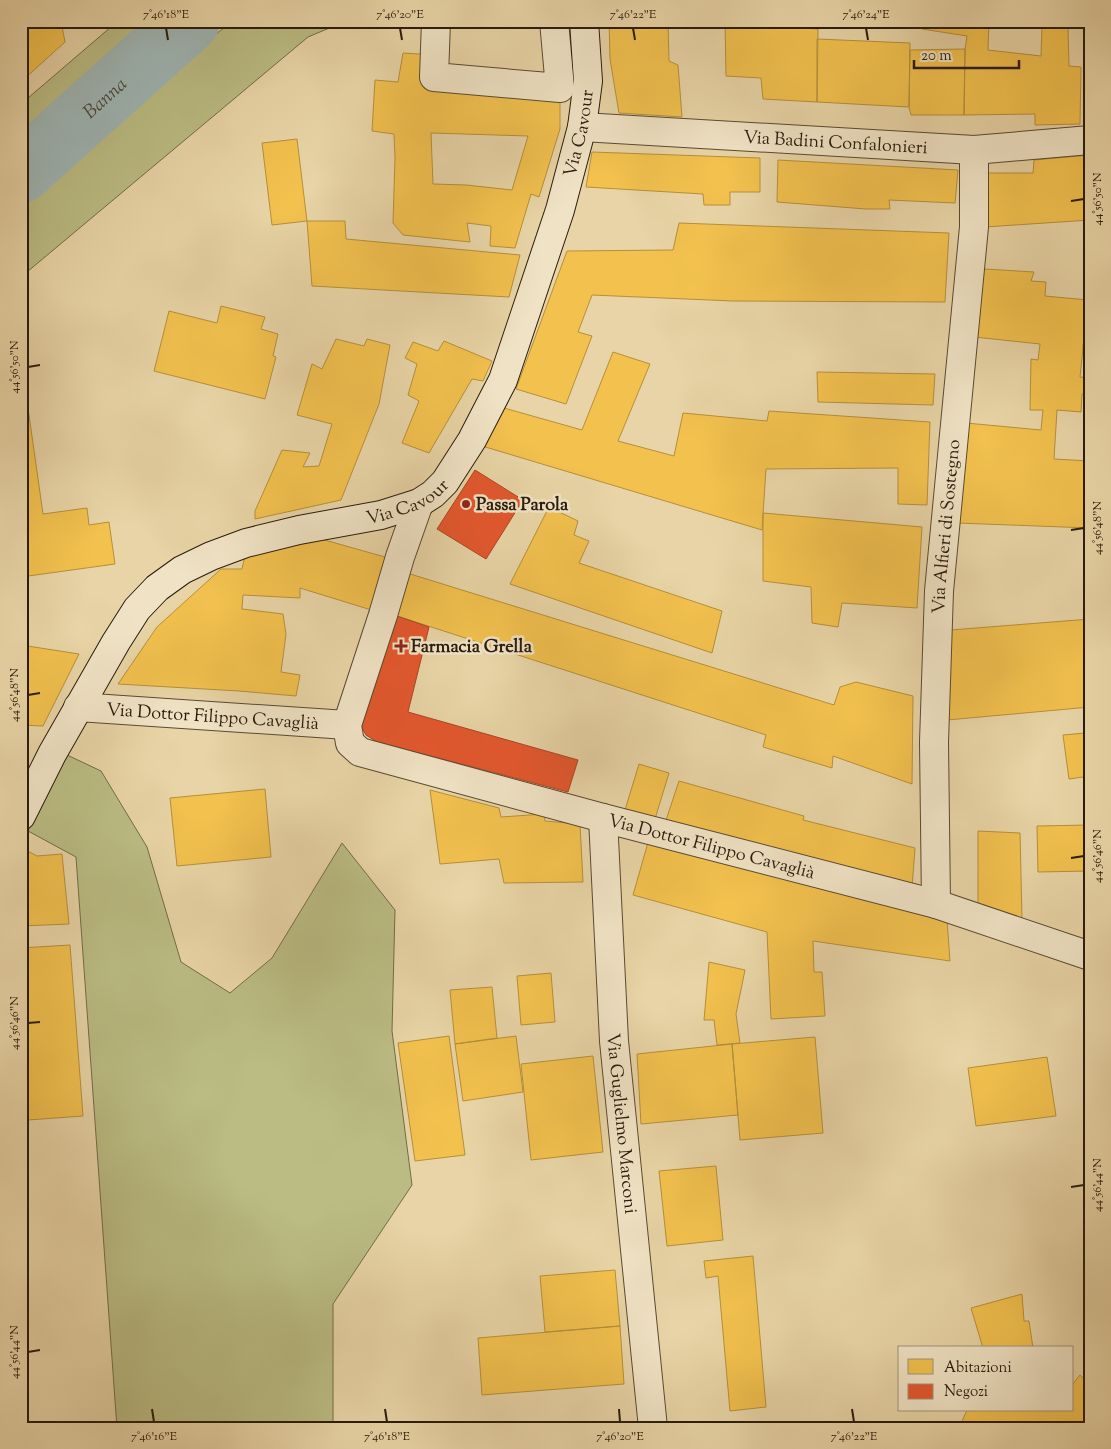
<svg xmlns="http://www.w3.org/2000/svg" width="1111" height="1449" viewBox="0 0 1111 1449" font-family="'Sorts Mill Goudy',serif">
  <rect width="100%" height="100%" fill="#e8d4a6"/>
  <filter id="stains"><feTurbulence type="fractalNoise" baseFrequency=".004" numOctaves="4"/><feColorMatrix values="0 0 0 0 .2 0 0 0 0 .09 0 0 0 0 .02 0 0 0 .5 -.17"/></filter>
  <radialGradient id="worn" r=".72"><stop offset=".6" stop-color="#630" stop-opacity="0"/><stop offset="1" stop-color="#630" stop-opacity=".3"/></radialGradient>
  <path fill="#babc83" stroke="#726c48" d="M113 21H171L137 56 21 156V104L112 26Z
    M235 21H346L308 37 21 277V191L85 134 229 24Z
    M65 754 101 771 147 847 181 962 230 993 272 958 342 843 395 910 392 1031 412 1185 333 1304V1428H117L76 857 28 831Z"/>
  <path fill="#f2c14e" stroke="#b68f3a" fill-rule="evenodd" d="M21 21H61L65 42 23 80 21 74Z
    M609 21H668L669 61 678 65 682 117 619 113 610 59Z
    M725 21H769L770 26 818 29 817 102 763 99 761 78 726 76Z
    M922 21H989L988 50 1041 56 1042 28H1068L1069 66 1081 67 1080 124 1035 125V114L964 115 965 49 967 36 922 29Z
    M817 39 910 43 909 107 817 102Z
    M965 49 964 115H911L909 107 910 50Z
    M403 53 435 55 434 77 560 88V129L539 197 531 194 515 248 490 246 491 226 467 223 470 242 403 235 393 223 395 158 394 134 372 131 375 80 398 82ZM431 133 528 136 512 190 466 185 433 184Z
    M297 139 307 221 272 225 262 143Z
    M592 152 760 158V192H730V205H704L703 194 586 187Z
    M1090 155V220L985 227 984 173H1033L1034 160Z
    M778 160 958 170 955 203 889 200 890 209H866L777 202Z
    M307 221H345L346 239 520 255 509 297 312 286Z
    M679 223 949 233 945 302 733 301 592 295 578 332 592 336 566 404 516 389 567 251 673 250Z
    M984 269 1034 272 1031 281 1046 282 1045 296 1088 300 1080 377 1090 378V394H1082L1081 412 1057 410 1054 459 1090 461V528L957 523 966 423 1041 430 1043 410H1030L1031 359 1038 360 1040 344 974 337Z
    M221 306 265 317 261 329 278 334 273 356 276 357 265 399 154 371 169 311 217 323Z
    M1090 312V346L1083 347 1087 313Z
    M336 339 364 346 367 339 390 345 379 404 341 500 255 519V511L282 450 310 453 303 467 319 466 332 424 297 415 312 364 322 369Z
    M444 341 492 361 483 381 472 379 429 453 402 443 419 401 408 395 417 364 405 358 413 342 438 351Z
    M613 352 650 364 618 441 674 456 683 413 767 421 769 411 930 422 927 505 898 504V468L766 469 762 530 482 446 504 408 582 430Z
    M817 372 935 374 933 405 818 402Z
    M28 408 43 514 87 508 89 525 109 522 115 564 21 577V409Z
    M549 507 578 521 574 535 589 541 579 563 722 611 712 653 510 584Z
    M763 513 922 527 917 608 842 603 838 627 812 623 811 587 763 581Z
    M314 537 392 559 378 612 300 588V598L243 595 242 609 283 614 286 634 281 672 300 675 296 696 239 691 118 684 157 627 221 569H242L246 551Z
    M407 573 834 705 840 687 856 682 913 696 912 784 833 756 832 768 763 747 766 735 391 614Z
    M1090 619V707L947 720 951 630Z
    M21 645 79 654 43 726 21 725Z
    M1085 733 1090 776 1069 779 1063 735Z
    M639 764 669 773 655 819 625 810Z
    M679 781 804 816 803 820 915 848 912 888 665 823Z
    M265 789 271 857 177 866 170 798Z
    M430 790 499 808 501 817 544 814 545 821 580 824 583 882 504 883 499 859 440 864Z
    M1090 825V871L1038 872 1037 826Z
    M978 831 1020 833 1022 919 978 904Z
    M649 839 947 920 950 961 813 941 814 972H822L825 1016 771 1019 767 932 633 895Z
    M22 848 37 856 62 854 69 924 21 926Z
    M70 945 83 1116 28 1120 21 1021V948Z
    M709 962 745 970 736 1014 740 1043 717 1045 714 1020H704Z
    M551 973 555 1022 521 1025 517 976Z
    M492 987 497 1038 455 1044 450 990Z
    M449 1036 465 1155 415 1161 398 1043Z
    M516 1036 523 1092 463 1101 455 1044Z
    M815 1037 823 1133 740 1140 732 1044Z
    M732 1044 738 1115 641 1124 637 1054Z
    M593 1056 603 1152 531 1160 521 1064Z
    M1047 1057 1056 1116 976 1126 968 1068Z
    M716 1166 723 1240 667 1246 659 1171Z
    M753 1256 766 1407 730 1411 718 1276 706 1278 704 1261Z
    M615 1270 620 1326 545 1332 540 1276Z
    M1022 1294 1024 1321H1029L1033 1348H983L971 1308Z
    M620 1326 624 1384 482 1395 478 1338Z
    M1080 1375 1083 1378 1087 1376 1090 1381V1421L1086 1428H959L967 1410H1049L1050 1411 1051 1410H1072V1385Z"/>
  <path fill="#e4572e" stroke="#ac4524" d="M475 470 523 500 486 559 437 529Z
    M391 614 429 627 408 712 578 760 568 792 377 742 366 735 362 728 361 722Z"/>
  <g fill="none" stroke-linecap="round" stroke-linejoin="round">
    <path stroke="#9eb5b4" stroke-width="62" id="s1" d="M21 172 189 21"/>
    <defs>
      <g id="street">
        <path d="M436 21 434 77 560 88 554 21"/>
        <path id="s2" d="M582 127 974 150 1090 140"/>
        <path id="s3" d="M419 503 400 557 383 615 347 725 350 743 360 752 603 818 936 904 1090 956"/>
        <path id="s4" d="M78 707 347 725"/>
        <path id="s5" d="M603 818 614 1041 653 1428"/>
        <path id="s6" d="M936 904 934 742 939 591 974 227V150"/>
      </g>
      <g id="secondary">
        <path id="s7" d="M21 816 52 754 116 642 137 609 157 588 182 570 211 556 246 543 299 530 381 515 419 503 433 494 445 482 472 440 503 380 560 210 582 127 588 81 584 21"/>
      </g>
    </defs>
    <use href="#street" stroke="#594932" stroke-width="30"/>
    <use href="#secondary" stroke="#291b0c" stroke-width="30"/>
    <use href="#street" stroke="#f0e3c5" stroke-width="28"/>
    <use href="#secondary" stroke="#f0e3c5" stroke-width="28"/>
  </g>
  <path fill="none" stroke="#291b0c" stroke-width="2" d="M166 28 168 40M400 28 402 40M633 28 635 40M866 28 868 40M1071 201 1084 199M28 367 40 365M1071 530 1084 528M28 695 40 693M1071 858 1084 856M28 1023 40 1022M1071 1187 1084 1185M28 1352 40 1350M152 1409 154 1422M385 1409 387 1422M619 1409 620 1422M852 1409 854 1422"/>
  <g fill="#8f2418" stroke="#f0e3c5" stroke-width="2">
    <circle cx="466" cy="504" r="5"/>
    <path d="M398.5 638.5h5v5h5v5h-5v5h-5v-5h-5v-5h5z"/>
  </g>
  <g text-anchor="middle" stroke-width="5" stroke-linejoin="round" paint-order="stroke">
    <g font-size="18" fill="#291b0c" stroke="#f0e3c5">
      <text dy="6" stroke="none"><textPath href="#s7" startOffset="954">Via Cavour</textPath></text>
      <text dy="6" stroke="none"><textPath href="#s2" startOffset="254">Via Badini Confalonieri</textPath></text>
      <text dy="6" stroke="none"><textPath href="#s7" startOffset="534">Via Cavour</textPath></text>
      <text dy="6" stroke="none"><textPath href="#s6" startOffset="378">Via Alfieri di Sostegno</textPath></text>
      <text dy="6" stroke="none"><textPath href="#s4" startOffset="135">Via Dottor Filippo Cavaglià</textPath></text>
      <text dy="6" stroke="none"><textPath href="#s3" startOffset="629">Via Dottor Filippo Cavaglià</textPath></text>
      <text dy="6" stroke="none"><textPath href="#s5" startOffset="306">Via Guglielmo Marconi</textPath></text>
    </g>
    <g font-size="18" font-weight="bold" fill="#291b0c" stroke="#f0e3c5" text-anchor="start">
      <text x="476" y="510">Passa Parola</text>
      <text x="411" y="652">Farmacia Grella</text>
    </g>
    <g font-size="19" font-style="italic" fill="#4c493e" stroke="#f0e3c5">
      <text dy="7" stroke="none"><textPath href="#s1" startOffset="112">Banna</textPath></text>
    </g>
  </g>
  <rect width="1111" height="1449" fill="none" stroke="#e8d4a6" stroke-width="55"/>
  <rect x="898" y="1346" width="175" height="65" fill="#f0e3c5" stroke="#a0937b"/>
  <rect x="908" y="1359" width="25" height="15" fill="#f2c14e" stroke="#a0937b"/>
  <text x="944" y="1372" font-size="15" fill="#291b0c">Abitazioni</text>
  <rect x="908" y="1384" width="25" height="15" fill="#e4572e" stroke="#a0937b"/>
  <text x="944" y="1396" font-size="15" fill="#291b0c">Negozi</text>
  <path d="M914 60v8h105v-8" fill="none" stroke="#291b0c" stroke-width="2.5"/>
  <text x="921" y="60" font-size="15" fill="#291b0c" stroke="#f0e3c5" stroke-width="4" paint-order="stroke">20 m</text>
  <rect x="28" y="28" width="1056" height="1394" fill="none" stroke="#291b0c" stroke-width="2"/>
  <g font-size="12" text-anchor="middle" fill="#291b0c">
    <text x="166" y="18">7°46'18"E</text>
    <text x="400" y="18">7°46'20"E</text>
    <text x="633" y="18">7°46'22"E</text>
    <text x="866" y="18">7°46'24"E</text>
    <text transform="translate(1097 199) rotate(-90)" y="4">44°56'50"N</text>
    <text transform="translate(14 367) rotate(-90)" y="4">44°56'50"N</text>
    <text transform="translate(1097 528) rotate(-90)" y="4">44°56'48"N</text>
    <text transform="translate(14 695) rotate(-90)" y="4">44°56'48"N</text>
    <text transform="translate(1097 856) rotate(-90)" y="4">44°56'46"N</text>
    <text transform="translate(14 1023) rotate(-90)" y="4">44°56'46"N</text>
    <text transform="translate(1097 1185) rotate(-90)" y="4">44°56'44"N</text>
    <text transform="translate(14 1352) rotate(-90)" y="4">44°56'44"N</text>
    <text x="154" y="1440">7°46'16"E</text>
    <text x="387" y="1440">7°46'18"E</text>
    <text x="620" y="1440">7°46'20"E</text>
    <text x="854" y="1440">7°46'22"E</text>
  </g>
  <rect width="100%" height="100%" filter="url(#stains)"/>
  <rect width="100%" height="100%" fill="url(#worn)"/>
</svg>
